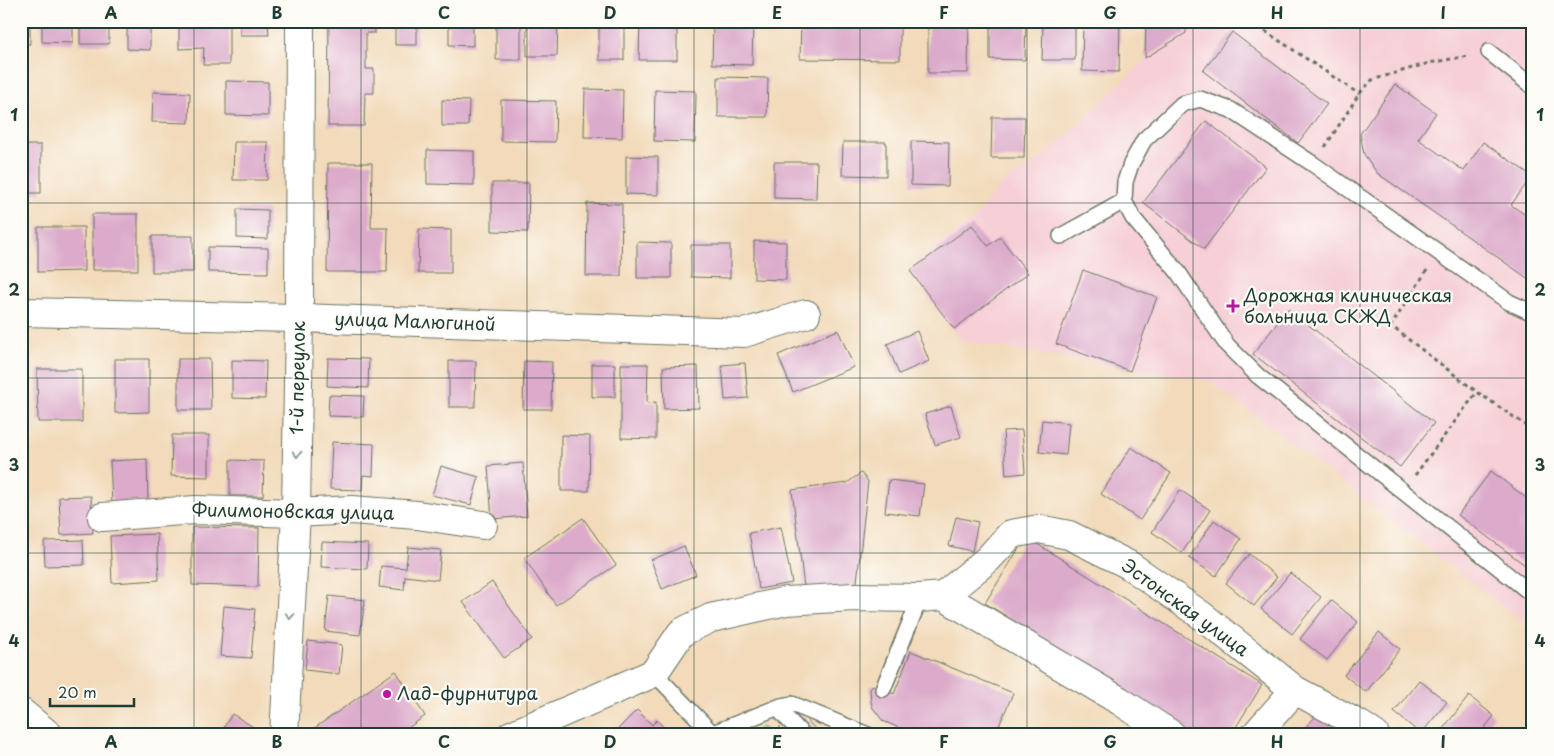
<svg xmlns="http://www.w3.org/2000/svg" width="1554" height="756" viewBox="0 0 1554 756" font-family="'Playpen Sans',sans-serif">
  <rect width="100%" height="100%" fill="#fdfcf7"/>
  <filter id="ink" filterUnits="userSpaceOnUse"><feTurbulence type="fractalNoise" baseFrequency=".02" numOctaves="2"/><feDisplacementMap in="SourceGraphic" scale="10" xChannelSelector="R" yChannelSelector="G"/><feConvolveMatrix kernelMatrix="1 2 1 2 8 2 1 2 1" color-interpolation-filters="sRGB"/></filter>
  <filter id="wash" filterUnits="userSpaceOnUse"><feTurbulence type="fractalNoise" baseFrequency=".0096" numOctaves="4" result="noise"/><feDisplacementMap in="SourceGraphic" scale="20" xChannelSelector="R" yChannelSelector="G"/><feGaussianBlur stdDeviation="1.12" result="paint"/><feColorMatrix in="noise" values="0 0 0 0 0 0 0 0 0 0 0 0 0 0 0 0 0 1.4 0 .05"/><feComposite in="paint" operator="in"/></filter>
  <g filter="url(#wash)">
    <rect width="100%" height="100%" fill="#f2daba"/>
    <path fill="#f6cfd7" d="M1186 21H1533V629L1210 381 961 341 907 270 975 218 1000 185 1045 156Z"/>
    <path fill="#96ce81" stroke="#5a865a" d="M761 727 764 728 771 735H751Z"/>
    <g id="blocks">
      <path fill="#dcaacb" d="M21 21H30V44H21Z
        M42 21H73V43L42 42Z
        M80 21H109V44H80Z
        M127 21H150V50L127 49Z
        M179 21H229V65H203L204 48 179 49Z
        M240 21H268L269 35H240Z
        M329 21H375V33H366V69H374V93H365L364 126H328Z
        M395 21H417V45H395Z
        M449 21H473V46L449 45Z
        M496 21H521V60H496Z
        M527 21H558L557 56H527Z
        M599 21H624V60H599Z
        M640 21H677V60H639Z
        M713 21H753L752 65 712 64Z
        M801 21H900V60L800 59Z
        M928 21H969L968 73H928Z
        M990 21H1026L1025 60 990 59Z
        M1043 21H1075V60H1042Z
        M1083 21H1120L1119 72 1082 71Z
        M1146 21H1186V33L1145 58Z
        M1232 32 1327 104 1298 143 1203 71Z
        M718 77 768 78 767 117H718Z
        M226 81 268 82V116L226 115Z
        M1395 84 1436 113 1418 139 1464 171 1483 142 1532 176 1511 205 1533 220V282L1377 173 1364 154 1360 134Z
        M585 89 623 90 622 138 584 137Z
        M655 90 696 91 695 142 654 141Z
        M153 92 190 93 189 123 152 122Z
        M442 100 469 101 468 126H442Z
        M501 100 556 101 555 142 501 141Z
        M992 117H1025L1024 158H991Z
        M1206 121 1266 167 1204 249 1143 203Z
        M911 141 949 142 948 186 911 185Z
        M234 142H268L267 180H233Z
        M843 142H886V176L842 175Z
        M21 145H41V193H21Z
        M427 150 474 151V185L427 184Z
        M626 156 658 157V195L626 194Z
        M774 162H817L816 199 774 198Z
        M328 163H372L371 228H388L387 272H327Z
        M492 183H529L528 232 492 231Z
        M587 203 622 204 621 276H586Z
        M237 209 268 210V239L237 238Z
        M92 214H138V270H92Z
        M972 225 988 246 1000 237 1028 273 954 329 910 271Z
        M38 227H84V271L38 272Z
        M419 229 451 230V273H418Z
        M152 236H193V272H152Z
        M754 241 786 242V280L754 279Z
        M637 242 671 243V278H637Z
        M691 245H730V278L691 277Z
        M208 247 268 248V273L208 272Z
        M1083 270 1157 297 1130 371 1056 344Z
        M1288 309 1434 423 1400 467 1253 354Z
        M838 330 854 367 793 392 778 355Z
        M917 331 929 361 899 374 887 344Z
        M328 358 369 359 368 388 327 386Z
        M115 359H149V412L115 413Z
        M178 359H210L211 410H178Z
        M232 360 266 361 265 399 232 398Z
        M449 361H476L475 407H449Z
        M524 361 552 362 551 409H523Z
        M745 363 748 398 725 400 722 365Z
        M592 364H615V397H592Z
        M621 364H648L647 403 656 402V439L621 438Z
        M698 366 699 408 664 409 663 367Z
        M37 369H82V422H38Z
        M329 395 364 396 363 417 328 416Z
        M951 406 961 437 935 445 925 414Z
        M1042 420 1069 423 1066 455 1039 452Z
        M1022 430 1025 473 1006 475 1003 431Z
        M172 435H209V477L171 476Z
        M561 435 590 436 589 491H561Z
        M332 442 374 444 373 476 363 475 362 490 330 489Z
        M1131 447 1171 473 1140 520 1101 494Z
        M147 459 148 502 112 503 110 461Z
        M230 460 264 461 263 496H230Z
        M523 463 527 516 492 519 488 466Z
        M441 466 479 477 471 505 432 495Z
        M1491 471 1533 503V571L1458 515Z
        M861 473 868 481 856 591 805 595 792 490 847 483Z
        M889 480 924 484 920 516 885 512Z
        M1180 490 1210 510 1182 553 1152 532Z
        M91 496 93 533 61 535 59 497Z
        M956 517 978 522 972 551 949 546Z
        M583 518 616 565 556 605 524 558Z
        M1214 520 1241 539 1216 576 1189 558Z
        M192 527 259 528 258 587 192 585Z
        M781 527 792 583 759 589 749 533Z
        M157 534 159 580 112 583 110 536Z
        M1026 537 1262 685 1231 735H1196L985 603Z
        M83 540 84 565 45 566 44 541Z
        M322 542 368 544 367 569 321 567Z
        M684 546 696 575 662 589 651 560Z
        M408 547 441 550 438 580 405 576 404 590 379 587 381 566 406 568Z
        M1249 554 1277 577 1254 606 1226 583Z
        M1290 573 1321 597 1292 634 1261 609Z
        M492 582 532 639 504 658 463 602Z
        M329 596 365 600 360 635 325 631Z
        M1331 600 1358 622 1327 660 1300 639Z
        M224 606 255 609 251 658 220 656Z
        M1379 632 1400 649 1366 692 1344 675Z
        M308 641 342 645 339 674 305 670Z
        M911 651 1013 693 995 735H916L883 721 873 708 871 702 870 690 872 685 894 694Z
        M396 671 425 716 398 735H311L309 732Z
        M1419 680 1447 702 1421 734 1394 712Z
        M1469 696 1494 716 1479 735H1438Z
        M637 710 652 725 657 720 668 732 665 735H612Z
        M797 710 821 735H785L779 728Z
        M1320 712 1346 735H1298Z
        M232 714 255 728 252 735H237L224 727Z"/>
    </g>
  </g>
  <g filter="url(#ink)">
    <use href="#blocks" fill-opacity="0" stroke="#697463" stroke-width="1"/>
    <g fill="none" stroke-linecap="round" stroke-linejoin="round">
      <defs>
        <path id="lane" d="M1489 52 1533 87
          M1061 236 1124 201
          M1533 313 1509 302 1313 164 1231 110 1200 99 1182 104 1144 140 1131 164 1125 182 1124 201 1133 218 1178 272 1227 345 1258 376 1533 595
          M654 673 714 735
          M883 689 920 598
          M777 708 803 735
          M713 733 781 706 792 704 868 735"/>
        <path id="street" d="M21 312 299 318 744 333 806 314
          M102 517 195 510 296 513 352 510 417 515 483 525
          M943 596 1120 701 1172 735
          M284 735 296 513 299 318 300 21
          M511 735 654 673 681 633 688 629 711 618 786 601 854 597 920 598 943 596 988 559 1011 534 1039 529 1069 535 1129 565 1201 615 1295 690 1360 725 1375 735
          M1255 735 1295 690"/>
        <path id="primary" d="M21 712 49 735"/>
      </defs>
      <use href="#lane" stroke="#697463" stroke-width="18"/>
      <use href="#street" stroke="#697463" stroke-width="30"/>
      <use href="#primary" stroke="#697463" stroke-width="30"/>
      <path stroke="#697463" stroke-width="3" stroke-dasharray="4 4" stroke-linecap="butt" d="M1265 31 1359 94
        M1325 147 1359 94 1372 80 1429 63 1468 56
        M1427 270 1391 326 1477 392 1533 430
        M1415 475 1477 392"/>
      <use href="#lane" stroke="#fff" stroke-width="15"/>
      <use href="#street" stroke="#fff" stroke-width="28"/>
      <use href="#primary" stroke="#fff" stroke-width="28"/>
    </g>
    <defs><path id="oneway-chevron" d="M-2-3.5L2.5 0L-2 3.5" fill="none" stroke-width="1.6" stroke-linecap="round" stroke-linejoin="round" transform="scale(1.25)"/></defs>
    <g stroke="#8f9e9a">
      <use href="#oneway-chevron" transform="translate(297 454) rotate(91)"/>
      <use href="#oneway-chevron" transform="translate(290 616) rotate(93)"/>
    </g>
  </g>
  <path fill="none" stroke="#1f3d34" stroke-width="1" stroke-opacity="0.55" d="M194 21V735M361 21V735M527 21V735M694 21V735M860 21V735M1027 21V735M1193 21V735M1360 21V735M21 203H1533M21 378H1533M21 553H1533"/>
  <g fill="#b5179e" stroke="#fdfcf7" stroke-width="2">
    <path d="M1230.5 298.5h5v5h5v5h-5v5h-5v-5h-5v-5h5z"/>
    <circle cx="387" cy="694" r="5"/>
  </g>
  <g text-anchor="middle" stroke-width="4.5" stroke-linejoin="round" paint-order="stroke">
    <g font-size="18" fill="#1f3d34" stroke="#fdfcf7" text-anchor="start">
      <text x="1244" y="302">Дорожная клиническая<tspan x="1244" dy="21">больница СКЖД</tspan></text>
      <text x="397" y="700">Лад-фурнитура</text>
    </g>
    <g font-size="18" fill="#1f3d34" stroke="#fdfcf7">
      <text transform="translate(415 322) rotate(2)" y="6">улица Малюгиной</text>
      <text transform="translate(298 378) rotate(-89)" y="6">1-й переулок</text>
      <text transform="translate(293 512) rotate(1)" y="6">Филимоновская улица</text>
      <text transform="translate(1185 608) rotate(36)" y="6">Эстонская улица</text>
    </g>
  </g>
  <rect width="1554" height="756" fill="none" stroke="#fdfcf7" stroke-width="55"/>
  <path d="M50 698v8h84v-8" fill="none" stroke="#1f3d34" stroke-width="2.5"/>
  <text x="58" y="698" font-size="15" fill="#1f3d34" stroke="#fdfcf7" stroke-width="4" paint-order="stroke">20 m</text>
  <rect x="28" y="28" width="1498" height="700" fill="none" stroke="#1f3d34" stroke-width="2"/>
  <g font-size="16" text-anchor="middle" font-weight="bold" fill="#1f3d34">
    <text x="111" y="19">A</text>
    <text x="277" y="19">B</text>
    <text x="444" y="19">C</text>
    <text x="610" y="19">D</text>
    <text x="777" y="19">E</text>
    <text x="944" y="19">F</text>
    <text x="1110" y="19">G</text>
    <text x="1277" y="19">H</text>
    <text x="1443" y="19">I</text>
    <text x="14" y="121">1</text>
    <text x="1540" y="121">1</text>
    <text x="14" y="296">2</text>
    <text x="1540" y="296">2</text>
    <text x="14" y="471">3</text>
    <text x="1540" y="471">3</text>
    <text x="14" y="647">4</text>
    <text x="1540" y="647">4</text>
    <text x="111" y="748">A</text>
    <text x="277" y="748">B</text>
    <text x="444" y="748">C</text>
    <text x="610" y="748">D</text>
    <text x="777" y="748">E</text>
    <text x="944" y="748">F</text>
    <text x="1110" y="748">G</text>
    <text x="1277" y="748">H</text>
    <text x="1443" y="748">I</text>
  </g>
</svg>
